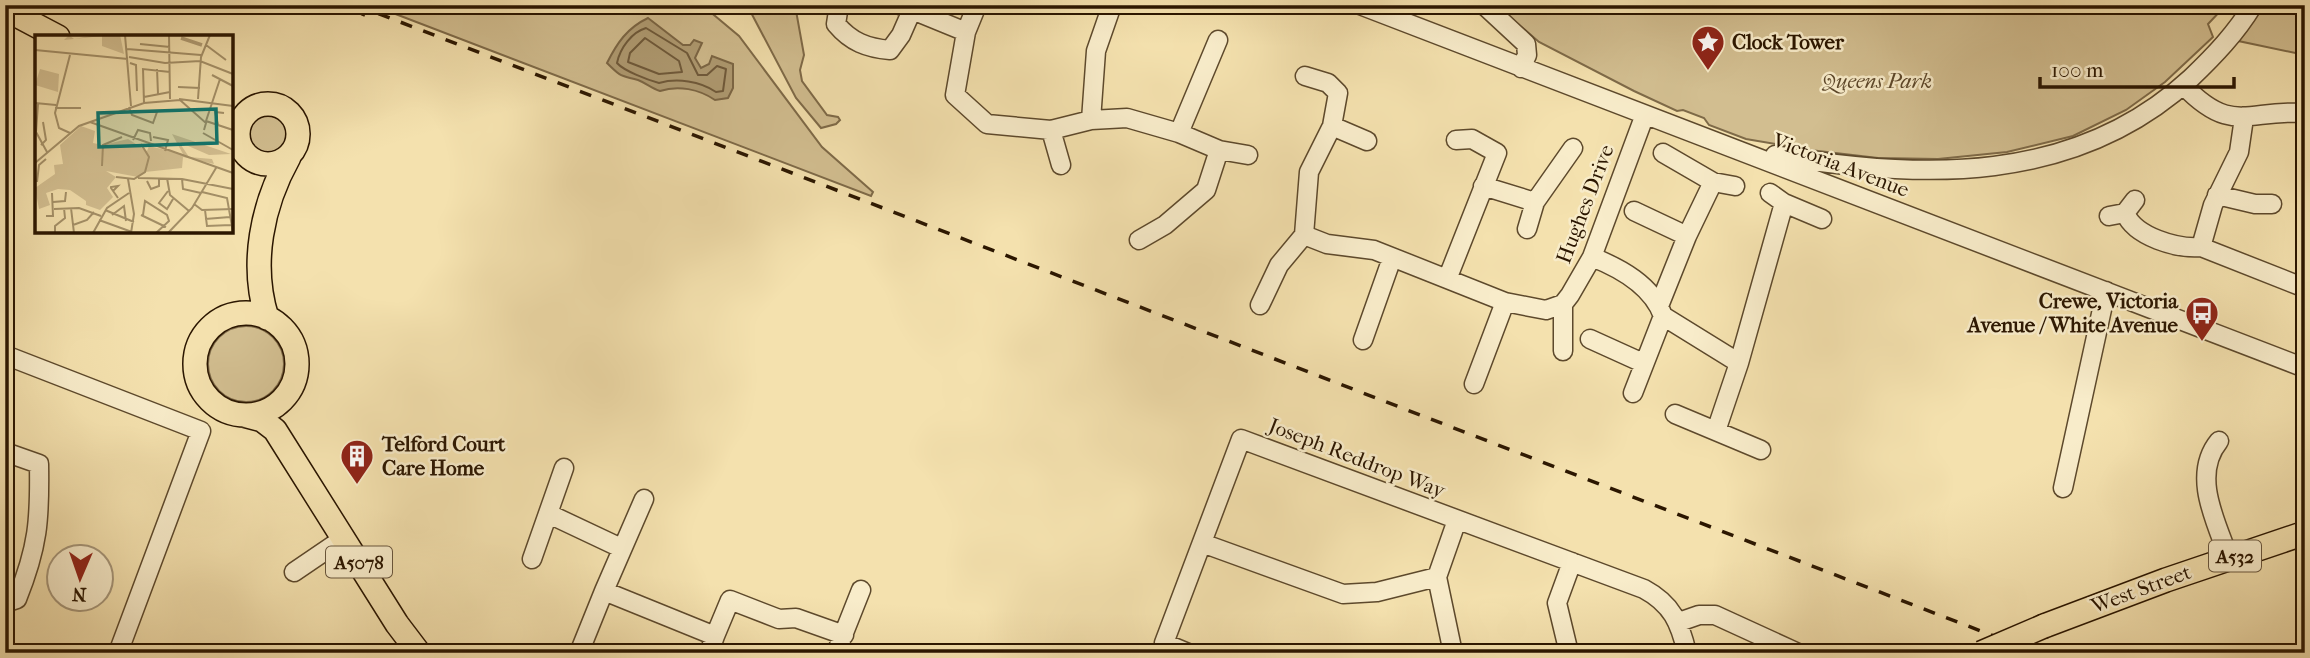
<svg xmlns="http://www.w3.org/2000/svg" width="2310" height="658" viewBox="0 0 2310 658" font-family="'IM FELL French Canon',serif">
  <rect width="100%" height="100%" fill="#f4e1ae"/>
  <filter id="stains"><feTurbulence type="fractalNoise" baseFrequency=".00286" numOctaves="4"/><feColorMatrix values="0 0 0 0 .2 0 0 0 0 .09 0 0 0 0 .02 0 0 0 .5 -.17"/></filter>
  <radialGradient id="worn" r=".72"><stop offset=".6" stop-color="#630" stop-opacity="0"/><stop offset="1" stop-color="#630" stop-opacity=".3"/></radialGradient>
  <path fill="#d2be90" stroke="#7e6a48" stroke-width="2" d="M372 5H702L739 36 822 147 873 192 871 196Z
    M747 5H795L804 55 800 70 802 81 827 115 838 117 840 120 836 124 821 128 796 98Z
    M1496 5H2226L2208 24 2213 37 2165 82 2126 110 2073 136 2007 152 1938 159 1878 158 1810 150 1746 139 1709 125 1704 118 1683 110 1677 111 1634 91 1539 42Z
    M2259 5H2305V55L2229 39Z
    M248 134a20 20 0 1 1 40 0a20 20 0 1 1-40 0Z
    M208 364a38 38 0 1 1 76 0a38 38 0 1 1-76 0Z"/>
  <path fill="#b09c73" stroke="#7b6645" stroke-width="2" d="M648 18 683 45H690L694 40 702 43 695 58 701 68 709 64 712 56 733 64V88L728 98 715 100C699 89 678 85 660 91 651 88 646 83 638 80 620 75 622 78 607 63 617 43 627 28 648 18Z"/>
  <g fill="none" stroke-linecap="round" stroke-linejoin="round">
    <path stroke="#6e593a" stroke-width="2" d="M646 28 687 53 698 75H707L717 66 726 69 723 91 716 92C700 81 677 78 659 83 648 80 624 71 617 63 620 48 632 32 646 28Z
      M645 38 679 61 682 72 659 74 628 62 630 53Z"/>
    <defs>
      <path id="minor" d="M839 5 836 24C851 42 867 48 890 50L901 35 912 10
        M900 5 966 32
        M977 5 966 32 955 95 987 124 1051 130 1091 120 1127 118 1179 133 1219 150 1248 155
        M1360 5 2305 368
        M1484 5 1526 44 1527 55 1521 68
        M1305 76 1328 83 1338 93 1332 126 1309 172 1304 235 1327 244 1374 250 1505 302 1546 310 1563 304 1570 295 1592 257 1644 117
        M2183 85C2232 136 2247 109 2305 113
        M1091 120 1096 51 1112 5
        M1332 126 1367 141
        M1051 130 1061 165
        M1179 133 1218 40
        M1663 153 1713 182 1687 236
        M1775 155C1921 180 2075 185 2191 78 2215 55 2236 33 2253 5
        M1713 182 1735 186
        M1483 186 1535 202
        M1770 193 1784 203
        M2217 195 2255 204H2272
        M1634 211 1687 236 1659 306
        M2125 213C2135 237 2177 249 2201 247L2213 205 2239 152 2244 118
        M2109 216 2125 213 2135 200
        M1527 229 1535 202 1573 148
        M1139 240 1165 225 1206 190 1219 150
        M2201 247 2305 288
        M1592 257C1620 268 1652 285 1663 316L1739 363
        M1448 277 1497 153 1472 139 1456 140
        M1563 304V351
        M1260 305 1279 265 1304 235
        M1590 339 1643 363
        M1363 340 1392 258
        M5 355 201 431 118 653
        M1474 384 1505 302
        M1633 393 1663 316
        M1675 414 1761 450
        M1716 431 1739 363 1784 203 1822 219
        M2219 441C2191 475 2216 522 2229 558
        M5 452 39 464C40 520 38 547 17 599L5 603
        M2063 488 2106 291
        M549 514 621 548
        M1202 543 1343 594 1377 592 1437 577
        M532 559 564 468
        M294 572 344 538
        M604 591 644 499
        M1679 622 1699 615H1715L1798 653
        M579 653 604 591 715 636 730 600 779 619 796 618 844 635
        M709 653 715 636
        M836 653 861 590
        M1188 653 1164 643 1241 439 1644 589C1672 604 1680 623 1687 653
        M1453 653 1437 577 1457 520
        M1569 653 1557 603 1572 562"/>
      <path id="major" d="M5 9 58 37
        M238 134a30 30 0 1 1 60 0a30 30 0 1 1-60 0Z
        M195 364a51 51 0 1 1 102 0a51 51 0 1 1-102 0Z
        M267 318C250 264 262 205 289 157
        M243 415 262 420 275 430 397 624 419 653
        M2044 626 2166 580 2305 533"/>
    </defs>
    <use href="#minor" stroke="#5d492c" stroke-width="21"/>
    <use href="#major" stroke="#2b1600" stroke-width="26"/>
    <use href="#minor" stroke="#f8ecca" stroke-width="18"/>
    <use href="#major" stroke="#f4e1ae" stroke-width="23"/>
    <path stroke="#2b1600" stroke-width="3.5" stroke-dasharray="12 12" stroke-linecap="butt" d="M339 5 365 15
      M356 5 2038 653"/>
    <defs>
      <path id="major-bridge" d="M1981 653 2044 626"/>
    </defs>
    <use href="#major-bridge" stroke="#2b1600" stroke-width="26" stroke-linecap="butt"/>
    <use href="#major-bridge" stroke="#f4e1ae" stroke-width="23"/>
  </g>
  <defs>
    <symbol id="sight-pin" viewBox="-11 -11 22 30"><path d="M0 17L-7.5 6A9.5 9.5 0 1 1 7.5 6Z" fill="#8f2418" stroke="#f8ecca"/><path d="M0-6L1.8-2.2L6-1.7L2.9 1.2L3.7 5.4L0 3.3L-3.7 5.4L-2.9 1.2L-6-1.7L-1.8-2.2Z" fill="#fff"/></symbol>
    <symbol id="bus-pin" viewBox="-11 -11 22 30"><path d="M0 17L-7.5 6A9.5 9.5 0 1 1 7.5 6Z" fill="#8f2418" stroke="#f8ecca"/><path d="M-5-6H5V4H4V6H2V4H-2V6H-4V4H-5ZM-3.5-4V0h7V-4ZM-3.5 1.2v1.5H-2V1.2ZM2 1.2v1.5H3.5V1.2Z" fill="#fff"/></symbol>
    <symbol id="building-pin" viewBox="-11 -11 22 30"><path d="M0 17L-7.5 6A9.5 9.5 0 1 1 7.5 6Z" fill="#8f2418" stroke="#f8ecca"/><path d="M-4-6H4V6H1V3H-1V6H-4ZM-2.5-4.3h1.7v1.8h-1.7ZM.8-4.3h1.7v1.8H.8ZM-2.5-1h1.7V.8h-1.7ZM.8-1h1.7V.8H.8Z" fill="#fff"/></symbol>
  </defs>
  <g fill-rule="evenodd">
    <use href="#sight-pin" x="1689" y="23" width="38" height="52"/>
    <use href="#bus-pin" x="2183" y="294" width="38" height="52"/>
    <use href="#building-pin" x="338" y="437" width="38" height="52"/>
  </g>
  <g text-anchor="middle" stroke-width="5" stroke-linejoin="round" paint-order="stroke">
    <g fill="#f8ecca" stroke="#68563d" stroke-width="2">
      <rect x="2209" y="540.5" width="52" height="31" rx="5"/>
      <rect x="326" y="546.5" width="66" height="31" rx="5"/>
    </g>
    <g font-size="19" font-weight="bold" fill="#2b1600">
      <text x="2235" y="563">A532</text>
      <text x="359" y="569">A5078</text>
    </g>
    <g font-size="21" font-weight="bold" fill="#2b1600" stroke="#f8ecca" text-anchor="start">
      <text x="1732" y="49">Clock Tower</text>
      <text x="2178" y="308" text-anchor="end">Crewe, Victoria<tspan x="2178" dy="24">Avenue / White Avenue</tspan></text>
      <text x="382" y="451">Telford Court<tspan x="382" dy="24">Care Home</tspan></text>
    </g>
    <g font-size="21" font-style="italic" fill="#5d482b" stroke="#f8ecca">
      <text x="1877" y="88">Queens Park</text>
    </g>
    <g font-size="21" fill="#2b1600" stroke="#f8ecca">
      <text transform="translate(1841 165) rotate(21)" y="7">Victoria Avenue</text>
      <text transform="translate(1585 204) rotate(-69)" y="7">Hughes Drive</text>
      <text transform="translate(1357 458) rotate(21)" y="7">Joseph Reddrop Way</text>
      <text transform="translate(2141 589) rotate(-20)" y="7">West Street</text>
    </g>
  </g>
  <g transform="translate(35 35)">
    <rect width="198" height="198" fill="#f4e1ae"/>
    <path d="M34 0 39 4 61 0H85L89 19 67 11V1L29 5ZM5 34 24 39 23 57 0 50ZM46 91 60 96 58 108 68 110 93 104 112 116 114 111 148 119 137 99 196 119 174 120 144 107 154 122 177 124 179 129 148 122 147 133 110 137 103 142 71 136 81 142 72 153 78 162 65 175 51 170V166L35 155 23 154 11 158 15 170 4 174 0 153 20 139 19 130 28 129 25 110Z" fill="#d2be90"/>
    <path fill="none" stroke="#b09c73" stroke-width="3.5" d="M146 3 167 10"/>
    <path fill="none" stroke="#a49068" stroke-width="2" d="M90 0 96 71M134 0 135 64M105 9 135 12M171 10 191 25M92 14 166 20M0 15 93 24M35 20 20 78 24 93 35 98M94 22 130 28 165 26 198 39M95 28 101 30 102 56M122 34 123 59M177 40 198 51M185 44 171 86 198 95M143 52 165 53M109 62 135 57M144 64 198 71M163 64 166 22 175 0M0 68 21 70M109 68 108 34 135 37M3 69 1 97 12 117M94 72 97 80 118 88 122 77H101M20 73H46M55 87 198 138M183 90 180 77 189 78M168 98 198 115M118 102 133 105 130 116M98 105 103 95 115 98 116 106M6 110 11 105 8 87M0 128 44 91 109 68 145 65 171 88 169 95M67 131 68 110 87 102M81 142 99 144 110 137 114 122 106 109M103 143 147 144 198 154M132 143 135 160 154 176M93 144 99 179 96 198M147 144 148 154 166 158M112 146 116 154 124 151V144M2 147 4 130 11 124M78 156 83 151 76 152V153L83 163M133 156 124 168 132 174 138 164M167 157 192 163 198 197M18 167 30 166 31 157M159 169 167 175 198 174M36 173 39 198M19 174 44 173 66 181M70 175 99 187M170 175 172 191 196 190M77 180 89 171 91 186M106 180 131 192M108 180 110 166 132 180 134 186 121 198M11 181H18L17 158M170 184 195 182M64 185 97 197M38 190 52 185 59 177M20 198V191L30 183 29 173M58 198 72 173 94 158M133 198 157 173 181 133"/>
    <path fill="#0f766e" fill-opacity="0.15" stroke="#0f766e" stroke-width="3.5" d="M181 74 182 108 64 112 63 78Z"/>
    <rect width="198" height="198" fill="none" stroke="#2b1600" stroke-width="3.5"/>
  </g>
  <rect width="2310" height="658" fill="none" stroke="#f4e1ae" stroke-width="28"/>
  <rect x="7" y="7" width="2296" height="644" fill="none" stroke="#2b1600" stroke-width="3.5"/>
  <rect x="14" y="14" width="2282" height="630" fill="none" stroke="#2b1600" stroke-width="2"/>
  <g transform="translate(80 578) rotate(182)"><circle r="33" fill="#f8ecca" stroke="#a69679" stroke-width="2"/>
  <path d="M0-5L12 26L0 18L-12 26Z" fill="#8f2418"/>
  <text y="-10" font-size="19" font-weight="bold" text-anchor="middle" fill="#2b1600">N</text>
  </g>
  <path d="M2040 77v10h194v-10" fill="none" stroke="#2b1600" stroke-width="3.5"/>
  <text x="2051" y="77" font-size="21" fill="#2b1600" stroke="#f8ecca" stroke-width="5" paint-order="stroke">100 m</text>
  <rect width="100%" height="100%" filter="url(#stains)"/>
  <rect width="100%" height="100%" fill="url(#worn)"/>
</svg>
